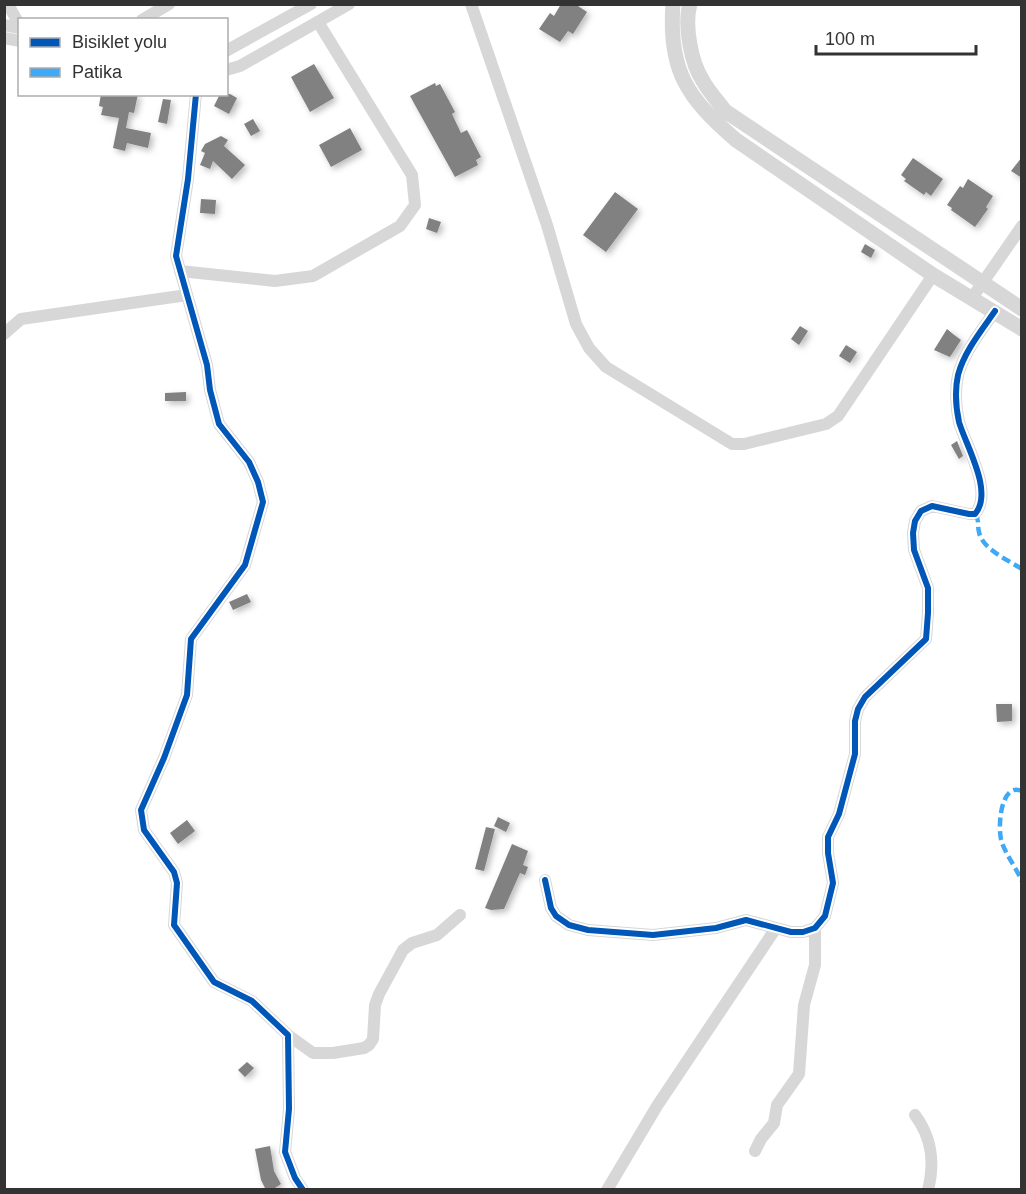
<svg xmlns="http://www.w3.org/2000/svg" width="1026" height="1194" viewBox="0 0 1026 1194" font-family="Arial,sans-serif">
  <defs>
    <filter id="shadow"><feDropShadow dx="3" dy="3" stdDeviation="3" flood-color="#0004"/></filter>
  </defs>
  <rect width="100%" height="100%" fill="#fff"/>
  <path fill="#818181" filter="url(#shadow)" d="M561 4H575L587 12 573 34 568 31 560 42 539 29 550 13 554 16Z
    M314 64 334 98 310 112 291 77Z
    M435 83 436 86 440 84 455 112 452 114 460 131 461 133 467 130 481 157 476 160 478 165 455 177 410 96Z
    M101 94H138L134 113 129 112 126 128 151 133 148 148 127 143 125 151 113 148 119 118 101 115 103 107 99 106Z
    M220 94H230L237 98 229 114 214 106Z
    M163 99 171 100 167 124 158 122Z
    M253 119 260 131 251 136 244 124Z
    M350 128 362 150 331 167 319 145Z
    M221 136 228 140 224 146 245 165 232 179 213 161 210 169 200 165 205 153 201 151 205 144Z
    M1022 157V178L1011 171Z
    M913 158 943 179 931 196 926 192 924 195 904 181 906 179 901 175Z
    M968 179 993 196 986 207 988 209 975 227 951 210 952 208 947 205 960 186 963 188Z
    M615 192 638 209 606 252 583 235Z
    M201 199 216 200 215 214 200 213Z
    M429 218 441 222 437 233 426 229Z
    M865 244 875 250 871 258 861 252Z
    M800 326 808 331 799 345 791 339Z
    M947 329 953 334 949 341 953 334 961 340 950 357 934 350Z
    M846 345 857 352 850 363 839 356Z
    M186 392V401H165V393Z
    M957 441 963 456 959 459 951 445Z
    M247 594 251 602 233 610 229 602Z
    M996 704H1012V721L997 722Z
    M498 817 510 823 506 832 494 826Z
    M187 820 195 831 178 844 170 833Z
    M486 827 495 829 484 871 475 869Z
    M512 844 528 851 523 865 528 867 525 875 520 873 504 909 491 910 485 908Z
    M247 1062 254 1068 245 1077 238 1070Z
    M270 1146 274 1171 281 1184 272 1190H266L261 1180 255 1149Z"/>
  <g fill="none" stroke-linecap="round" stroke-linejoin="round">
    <path stroke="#d7d7d7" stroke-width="12" d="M8 4 20 26
      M471 4 547 225 576 324 589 348 606 367 732 444H744L826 424 838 416 933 275
      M142 20 169 4
      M4 25 20 28
      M4 38 20 41
      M226 51 311 4
      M226 70 240 66 349 4
      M196 94 188 179 176 256 207 365 210 390 219 424 249 462 258 482 263 502 245 565 191 639 187 695 164 758 141 810 144 830 174 872 177 883 174 925 214 982 252 1001 288 1035 289 1109 285 1152 295 1178 303 1190
      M180 271 275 281 313 276 400 226 415 205 412 175 318 22
      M972 298 1022 226
      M4 334 21 319 187 295
      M545 880 551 908 556 916 569 925 588 930 653 935 716 928 746 920 791 932H803L815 928 825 916 833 883 828 853V837L839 814 855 754V721L858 709 865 697 926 639 928 613V588L914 550 913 533 915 521 921 511 932 506 969 514H975C994 492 966 446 959 422 956 408 955 389 958 375 964 352 981 331 995 311
      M288 1035 313 1053H333L364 1048 369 1045 373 1039 375 1005 379 994 403 950 412 943 437 935 460 915
      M915 1115C932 1138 935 1162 928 1190
      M755 1151 761 1139 774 1123 777 1105 799 1074 804 1005 815 965V928
      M607 1190 657 1106 776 928"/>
    <path stroke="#d7d7d7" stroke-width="15" d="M673 4C668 70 687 98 736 140L933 275 1022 329
      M690 4C684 25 691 63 703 81 709 92 718 101 725 111L1022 309"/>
    <path stroke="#3fa9f5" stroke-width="4.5" stroke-dasharray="9 4.5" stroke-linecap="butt" d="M975 514C980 521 977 524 979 532 982 549 1008 560 1022 569
      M1022 791C1000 781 997 830 1002 843 1007 856 1016 868 1022 881"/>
    <defs>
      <path id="cycleway" d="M196 94 188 179 176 256 207 365 210 390 219 424 249 462 258 482 263 502 245 565 191 639 187 695 164 758 141 810 144 830 174 872 177 883 174 925 214 982 252 1001 288 1035 289 1109 285 1152 295 1178 303 1190
        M545 880 551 908 556 916 569 925 588 930 653 935 716 928 746 920 791 932H803L815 928 825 916 833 883 828 853V837L839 814 855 754V721L858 709 865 697 926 639 928 613V588L914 550 913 533 915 521 921 511 932 506 969 514H975C994 492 966 446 959 422 956 408 955 389 958 375 964 352 981 331 995 311"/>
    </defs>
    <use href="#cycleway" stroke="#fff" stroke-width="10"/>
    <use href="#cycleway" stroke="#0057b8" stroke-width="6"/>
  </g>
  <rect width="1026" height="1194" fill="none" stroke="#333333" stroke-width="12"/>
  <rect x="18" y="18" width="210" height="78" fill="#ffffff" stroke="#adadad" stroke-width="1.5"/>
  <rect x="30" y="38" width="30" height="9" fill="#0057b8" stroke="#adadad" stroke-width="1.5"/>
  <text x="72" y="48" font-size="18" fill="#333333">Bisiklet yolu</text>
  <rect x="30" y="68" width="30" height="9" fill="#3fa9f5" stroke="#adadad" stroke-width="1.5"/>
  <text x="72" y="78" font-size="18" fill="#333333">Patika</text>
  <path d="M816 45v9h160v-9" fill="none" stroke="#333333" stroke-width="3"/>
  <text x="825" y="45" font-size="18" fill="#333333" stroke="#ffffff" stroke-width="4.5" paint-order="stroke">100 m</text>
</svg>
